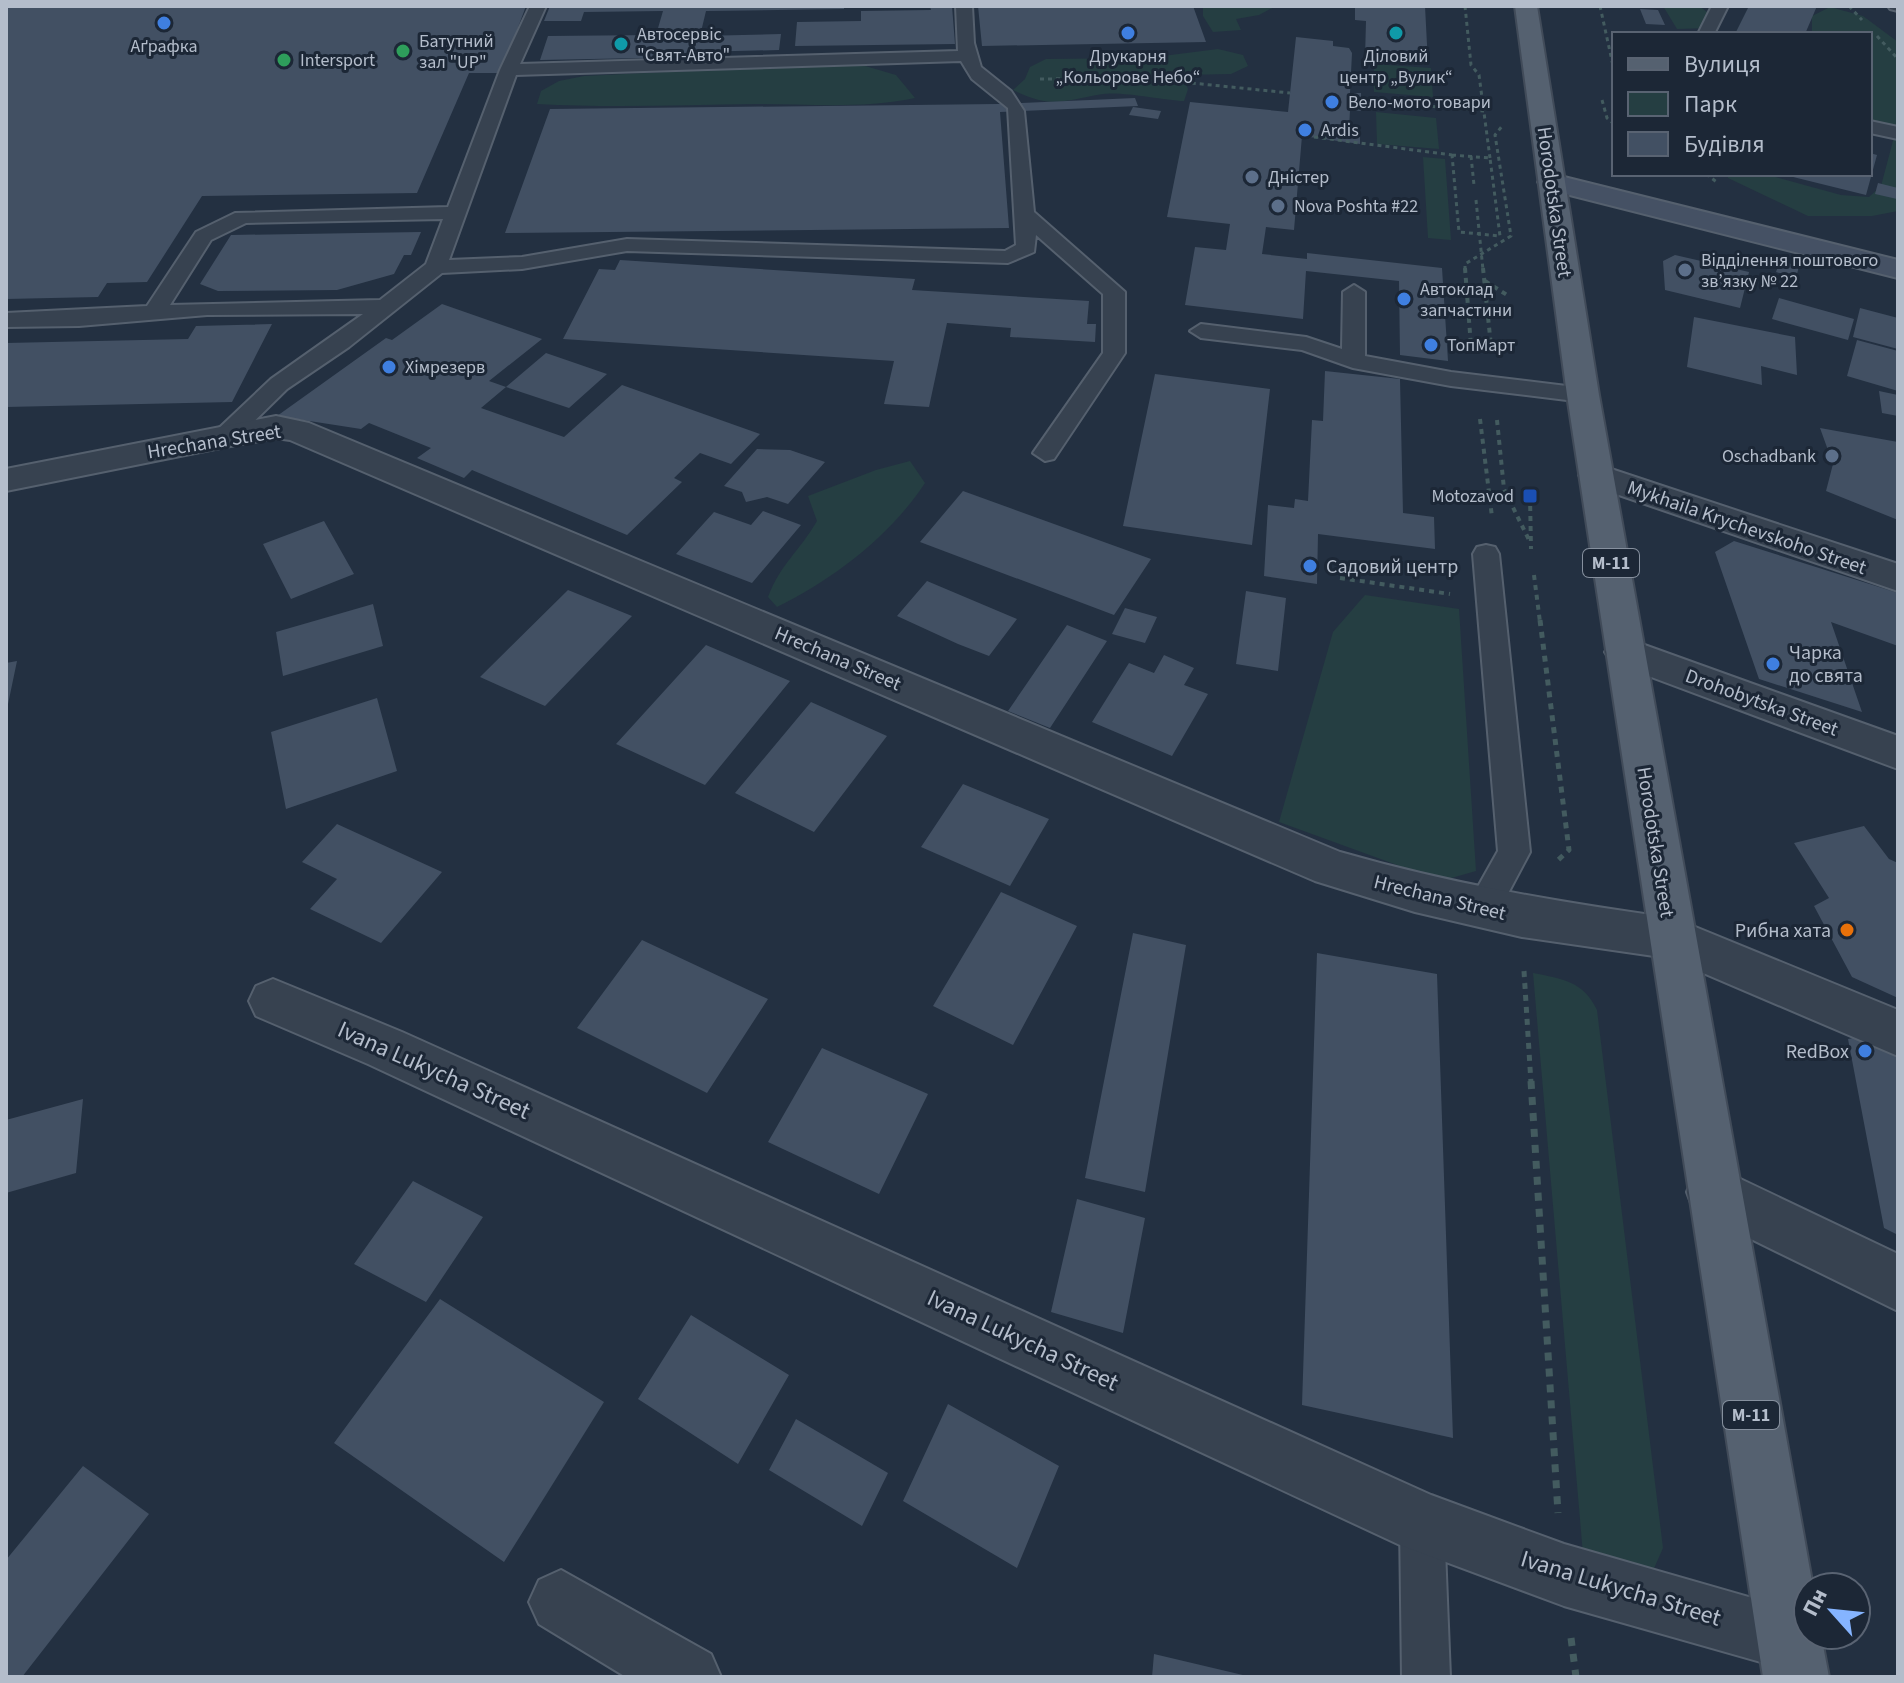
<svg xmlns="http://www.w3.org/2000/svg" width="1904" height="1683" viewBox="0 0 1904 1683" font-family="'Source Sans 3',sans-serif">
  <rect width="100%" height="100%" fill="#233041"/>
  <path fill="#253e42" d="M1203 6H1276L1259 15 1236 19 1241 30 1213 32 1203 16Z
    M1663 6H1699L1718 20 1708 28 1677 29Z
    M1830 7 1863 16 1898 42V211L1872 216H1808L1728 178 1727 174H1764L1841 195 1869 197 1881 186 1894 137 1870 125V34H1812V16Z
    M1218 49 1243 55 1248 66 1231 74 1182 75 1188 89 1184 101C1163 100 1121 91 1103 94 1063 100 1055 110 1013 90L1025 79 1030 67 1046 59 1147 58Z
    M855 63 896 75 915 98C863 109 810 104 757 104 683 105 611 108 537 104L541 91 559 81 584 76Z
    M1374 64 1431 68 1433 97 1374 92Z
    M1376 112 1436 118 1439 149 1377 144Z
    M1423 157 1445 159 1451 240 1428 238Z
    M910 461 925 483C890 536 834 579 777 607L768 597C781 563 799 552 817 521L808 496 876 470Z
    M1365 595 1459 609 1476 871 1441 881 1279 822 1333 632Z
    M1533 973C1563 979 1583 981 1597 1010L1663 1548 1652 1573 1584 1566Z"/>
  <path fill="#425063" d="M6 6H526L501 73H469L417 193 202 196 147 282 107 283 98 297 6 299Z
    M550 6H844V9L706 11 700 36 781 34 779 50 696 52 694 57 540 60 548 36 656 35 663 11 584 12 581 21H544Z
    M930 6H952L955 44 795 46 797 22 861 21V11L931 10Z
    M978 6H1193L1206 42 982 46Z
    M1355 6H1425L1428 64 1365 58 1366 21 1355 20Z
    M1749 6H1817L1805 34H1735Z
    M1640 9 1658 10 1665 25 1646 24Z
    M1296 37 1333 41V46L1349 48 1352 53 1350 93H1361V111L1350 110 1349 130 1360 131V144L1302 136 1294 230 1266 227 1262 254 1307 259V253L1442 268 1448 361 1400 355 1399 281 1306 271 1303 319 1185 305 1195 247 1226 250 1230 224 1167 217 1190 102 1288 112Z
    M1135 98 1138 106 1000 112 1009 228 505 233 550 109 997 104Z
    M1133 107 1161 111 1158 119 1129 115Z
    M1870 153 1877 155 1866 195 1785 175 1870 174Z
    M1878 183 1898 188 1897 199 1875 194Z
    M421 232 411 255H404L394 274 337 290 218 291 200 284 231 235Z
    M1675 255 1749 272 1740 308 1665 290 1663 261Z
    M620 260 915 279 912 290 1089 301 1087 324H1096L1095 342 1010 337 1011 328 947 323 929 407 884 404 894 361 563 339 599 269 615 270Z
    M1780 261 1799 266 1796 278 1776 272Z
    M1779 298 1854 319 1848 340 1772 319Z
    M442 304 542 339 489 381 506 387 481 408 564 437 622 385 760 434 731 464 700 453 674 478 682 482 627 535 472 470 464 478 417 458 431 448 369 423 361 429 277 416 386 338 392 340Z
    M1860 308 1898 318V349L1853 337Z
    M1694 317 1795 337 1797 375 1761 366 1762 385 1687 367Z
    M272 324 232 402 6 407V343L188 339 196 326Z
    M1857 340 1898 351V391L1847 376Z
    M546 353 607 374 569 408 506 387Z
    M1325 371 1400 379 1403 513 1434 517 1435 549 1318 534 1317 584 1264 576 1268 505 1294 508 1295 499 1308 501 1312 420 1323 421Z
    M1155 374 1270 389 1252 545 1123 526Z
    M1879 391 1898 395V416L1882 413Z
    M1820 428 1898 442V520L1826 491 1833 464Z
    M757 449 790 450 825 462 788 504 767 497 746 502 742 492 724 486Z
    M963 491 1151 559 1114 615 920 542Z
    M763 511 801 525 752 583 676 554 714 512 751 525Z
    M324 521 354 574 291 599 263 544Z
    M1734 541 1898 593V646L1831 622 1862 712 1759 679 1715 552Z
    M927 581 1017 619 989 656 958 644 897 616Z
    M568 590 632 616 545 706 480 677Z
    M1246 591 1286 598 1278 671 1236 664Z
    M373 604 383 646 283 676 276 632Z
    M1125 608 1157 617 1145 643 1112 634Z
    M1067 625 1107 641 1050 728 1008 711Z
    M706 645 790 681 705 785 616 744Z
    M1164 655 1194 668 1184 685 1208 694 1172 756 1092 722 1129 663 1154 673Z
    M17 661 7 709 6 708V663Z
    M377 698 397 771 286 809 271 732Z
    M811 702 887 736 814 832 735 793Z
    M963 784 1049 819 1010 886 921 847Z
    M337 824 442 872 381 943 310 909 337 879 302 862Z
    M1864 826 1889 859 1898 863V998L1852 977 1814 906 1829 898 1794 843Z
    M1001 892 1077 926 1013 1045 933 1006Z
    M1133 933 1186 945 1145 1192 1085 1178Z
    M642 940 768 999 707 1093 577 1028Z
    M1317 953 1437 974 1453 1438 1302 1405Z
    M1877 1033 1898 1043V1235L1884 1228 1848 1039Z
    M822 1048 928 1094 879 1194 768 1142Z
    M83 1099 76 1173 6 1193V1120Z
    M413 1181 483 1217 426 1302 354 1264Z
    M1077 1199 1145 1218 1123 1333 1051 1312Z
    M440 1299 604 1402 504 1562 334 1443Z
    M691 1315 789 1375 738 1464 638 1399Z
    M948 1404 1059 1466 1017 1568 903 1501Z
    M796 1419 888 1473 862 1526 769 1470Z
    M83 1466 149 1514 22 1677H6V1560Z
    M1154 1654 1247 1676V1677H1152Z"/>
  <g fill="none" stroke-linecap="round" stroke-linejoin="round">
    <defs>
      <path id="service" d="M530 6H546L520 64 958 51 956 6H972L974 43 981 67 1011 91 1024 111 1034 212 1125 292V353L1054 459 1045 461 1033 453 1103 353V294L1036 235 1034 252 1008 263 627 251 522 269 442 273 349 347 287 389 234 441H216L213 436 216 431 271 379 363 314 207 315 79 326 6 327V313L147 306 196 232 235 213 448 207 500 70ZM961 61 972 79 1008 108 1016 245 1005 251 627 239 522 257 449 260 516 75ZM443 219 426 264 380 300 170 305 211 240 246 223Z
        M1712 6H1728L1714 34H1698Z
        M1888 6H1898V11L1890 9Z
        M1870 121 1898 127V139L1870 133Z
        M1354 285 1365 292V356L1451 372 1583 388 1595 395 1583 402 1451 386 1353 368 1302 350 1201 338 1190 331 1201 324 1306 337 1342 349 1343 292Z
        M1486 545 1495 547 1499 554 1530 852 1495 918 1483 922 1471 918 1466 908 1498 851 1473 554 1477 547Z
        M1422 1501 1438 1507 1444 1523 1450 1677H1402L1400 1523 1406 1507Z"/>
      <path id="minor" d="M276 416 309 423 1340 852C1451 884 1558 902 1672 918L1688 924 1898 1010V1056L1668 958 1522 937 1415 912 1315 881 290 440 276 438 225 447 6 491V469Z
        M1596 464 1898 564V591L1584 483 1579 475 1584 467Z
        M1625 638 1898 736V769L1611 662 1605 652 1611 642Z
        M273 979 402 1032 1431 1495 1564 1544 1808 1614V1635L1821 1638 1812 1661 1789 1670 1564 1606 1400 1545 368 1064 256 1016 249 1001 256 986Z
        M1713 1166 1898 1254V1311L1694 1211 1687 1192 1694 1173Z
        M561 1570 711 1654 721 1677H626L539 1624 529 1602 539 1580Z"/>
      <path id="secondary" d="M1552 174 1898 260V278L1542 188 1538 182 1542 176Z"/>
      <path id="primary" d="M1515 6H1537L1599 395 1813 1587H1808V1635H1821L1829 1677H1763L1567 395Z"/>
    </defs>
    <use href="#service" stroke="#55606e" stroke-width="4"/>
    <use href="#minor" stroke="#55606e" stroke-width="4"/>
    <use href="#secondary" stroke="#55606e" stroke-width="4"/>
    <use href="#primary" stroke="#414b59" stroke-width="4"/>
    <path stroke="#435b5f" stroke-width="3" stroke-dasharray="4 4" stroke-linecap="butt" d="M1465 6 1471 65 1479 75 1490 158
      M1600 6 1614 70
      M1849 6 1862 20
      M1877 36 1898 59
      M1040 79 1142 78 1290 93
      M1361 100 1484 111
      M1602 100 1607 118 1614 124
      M1314 137 1452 155
      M1452 155 1490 158 1500 236 1459 232Z
      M1471 156 1474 185
      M1706 174 1718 183
      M1476 200 1483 270
      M1465 270V264L1511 236 1495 135 1503 125"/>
    <path stroke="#435b5f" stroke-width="4" stroke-dasharray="5 5" stroke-linecap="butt" d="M1465 268 1471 346
      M1483 268 1491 346
      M1485 281 1507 295
      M1480 419 1492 517
      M1497 420 1504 489 1529 540
      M1530 496 1531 549
      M1534 575 1540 622
      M1340 578 1450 594"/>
    <path stroke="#435b5f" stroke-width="5" stroke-dasharray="6 6" stroke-linecap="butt" d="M1540 620 1569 850 1557 861
      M1524 971 1531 1083"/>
    <path stroke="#435b5f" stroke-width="7" stroke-dasharray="8 8" stroke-linecap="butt" d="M1531 1081 1558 1513
      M1571 1638 1576 1677"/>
    <use href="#service" fill="#374250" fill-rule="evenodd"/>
    <use href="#minor" fill="#374250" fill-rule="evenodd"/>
    <use href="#secondary" fill="#455164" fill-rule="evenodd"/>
    <use href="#primary" fill="#556170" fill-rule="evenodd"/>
  </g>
  <g fill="#3f7fe0" stroke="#1c2736" stroke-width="3">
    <circle cx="164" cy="23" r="8"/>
    <circle cx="1128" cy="33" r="8"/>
    <circle cx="1332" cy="102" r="8"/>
    <circle cx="1305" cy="130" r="8"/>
    <circle cx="1404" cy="299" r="8"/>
    <circle cx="1431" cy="345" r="8"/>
    <circle cx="389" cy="367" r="8"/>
    <circle cx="1310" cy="566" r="8"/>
    <circle cx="1773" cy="664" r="8"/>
    <circle cx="1865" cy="1051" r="8"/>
  </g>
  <g fill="#0f9aa8" stroke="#1c2736" stroke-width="3">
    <circle cx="1396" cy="33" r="8"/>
    <circle cx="621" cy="44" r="8"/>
  </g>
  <g fill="#2e9e5b" stroke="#1c2736" stroke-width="3">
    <circle cx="403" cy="51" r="8"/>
    <circle cx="284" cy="60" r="8"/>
  </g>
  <g fill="#5c6f8a" stroke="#1c2736" stroke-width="3">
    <circle cx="1252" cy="177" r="8"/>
    <circle cx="1278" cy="206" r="8"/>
    <circle cx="1685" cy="270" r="8"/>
    <circle cx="1832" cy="456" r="8"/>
  </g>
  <rect fill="#1a4fb4" stroke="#1c2736" stroke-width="3" x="1522" y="488" width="16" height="16" rx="4"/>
  <circle fill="#e8710a" stroke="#1c2736" stroke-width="3" cx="1847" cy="930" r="8"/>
  <g text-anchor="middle" stroke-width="6" stroke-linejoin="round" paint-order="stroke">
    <g font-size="18" fill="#b4bdcb" stroke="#1c2736" text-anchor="start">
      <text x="637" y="40">Автосервіс<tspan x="637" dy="21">"Свят-Авто"</tspan></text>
      <text x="419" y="47">Батутний<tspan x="419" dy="21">зал "UP"</tspan></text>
      <text x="164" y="52" text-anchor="middle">Аґрафка</text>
      <text x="1128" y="62" text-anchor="middle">Друкарня<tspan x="1128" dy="21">„Кольорове Небо“</tspan></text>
      <text x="1396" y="62" text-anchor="middle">Діловий<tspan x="1396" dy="21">центр „Вулик“</tspan></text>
      <text x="300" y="66">Intersport</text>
      <text x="1348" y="108">Вело-мото товари</text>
      <text x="1321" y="136">Ardis</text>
      <text x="1268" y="183">Дністер</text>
      <text x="1294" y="212">Nova Poshta #22</text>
      <text x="1701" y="266">Відділення поштового<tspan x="1701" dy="21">зв’язку № 22</tspan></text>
      <text x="1420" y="295">Автоклад<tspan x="1420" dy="21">запчастини</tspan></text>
      <text x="1447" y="351">ТопМарт</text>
      <text x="405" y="373">Хімрезерв</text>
      <text x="1816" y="462" text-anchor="end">Oschadbank</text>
      <text x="1514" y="502" text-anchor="end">Motozavod</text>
    </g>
    <g fill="#1c2736" stroke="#86909e" stroke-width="2">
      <rect x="1583" y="549" width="56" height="28" rx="6"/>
      <rect x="1723" y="1401" width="56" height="28" rx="6"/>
    </g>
    <g font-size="18" font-weight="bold" fill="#b4bdcb">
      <text x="1611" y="569">М-11</text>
      <text x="1751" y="1421">М-11</text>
    </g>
    <g font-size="20" fill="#b4bdcb" stroke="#1c2736">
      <text transform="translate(1555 202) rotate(82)" y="7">Horodotska Street</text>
      <text transform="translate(214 441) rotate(-9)" y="7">Hrechana Street</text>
      <text transform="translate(1747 527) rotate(19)" y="7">Mykhaila Krychevskoho Street</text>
      <text transform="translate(838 658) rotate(23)" y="7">Hrechana Street</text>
      <text transform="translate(1762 702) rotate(20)" y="7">Drohobytska Street</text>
      <text transform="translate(1656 842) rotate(81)" y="7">Horodotska Street</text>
      <text transform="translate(1440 897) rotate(14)" y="7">Hrechana Street</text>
    </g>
    <g font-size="20" fill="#b4bdcb" stroke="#1c2736" text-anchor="start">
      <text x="1326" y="573">Садовий центр</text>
      <text x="1789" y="659">Чарка<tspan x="1789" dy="23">до свята</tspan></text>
      <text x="1831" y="937" text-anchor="end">Рибна хата</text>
      <text x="1849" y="1058" text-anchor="end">RedBox</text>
    </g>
    <g font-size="24" fill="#b4bdcb" stroke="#1c2736">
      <text transform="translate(434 1070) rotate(24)" y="8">Ivana Lukycha Street</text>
      <text transform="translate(1023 1340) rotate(25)" y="8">Ivana Lukycha Street</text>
      <text transform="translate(1621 1588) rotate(17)" y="8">Ivana Lukycha Street</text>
    </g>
  </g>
  <rect width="1904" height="1683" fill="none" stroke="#b4bdcb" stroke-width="16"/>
  <rect x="1612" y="32" width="260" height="144" fill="#1c2736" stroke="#596372" stroke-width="2"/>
  <rect x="1628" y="58" width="40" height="12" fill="#556170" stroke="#596372" stroke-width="2"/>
  <text x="1684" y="72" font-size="24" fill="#b4bdcb">Вулиця</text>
  <rect x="1628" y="92" width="40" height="24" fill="#253e42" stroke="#596372" stroke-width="2"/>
  <text x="1684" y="112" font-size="24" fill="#b4bdcb">Парк</text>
  <rect x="1628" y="132" width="40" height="24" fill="#425063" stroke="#596372" stroke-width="2"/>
  <text x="1684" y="152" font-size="24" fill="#b4bdcb">Будівля</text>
  <g transform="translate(1832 1611) rotate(297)"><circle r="38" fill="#1c2736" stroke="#596372" stroke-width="2"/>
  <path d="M0-6L14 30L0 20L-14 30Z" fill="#85b4ff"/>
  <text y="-12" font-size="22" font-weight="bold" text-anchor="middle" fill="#b4bdcb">Пн</text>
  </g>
</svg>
